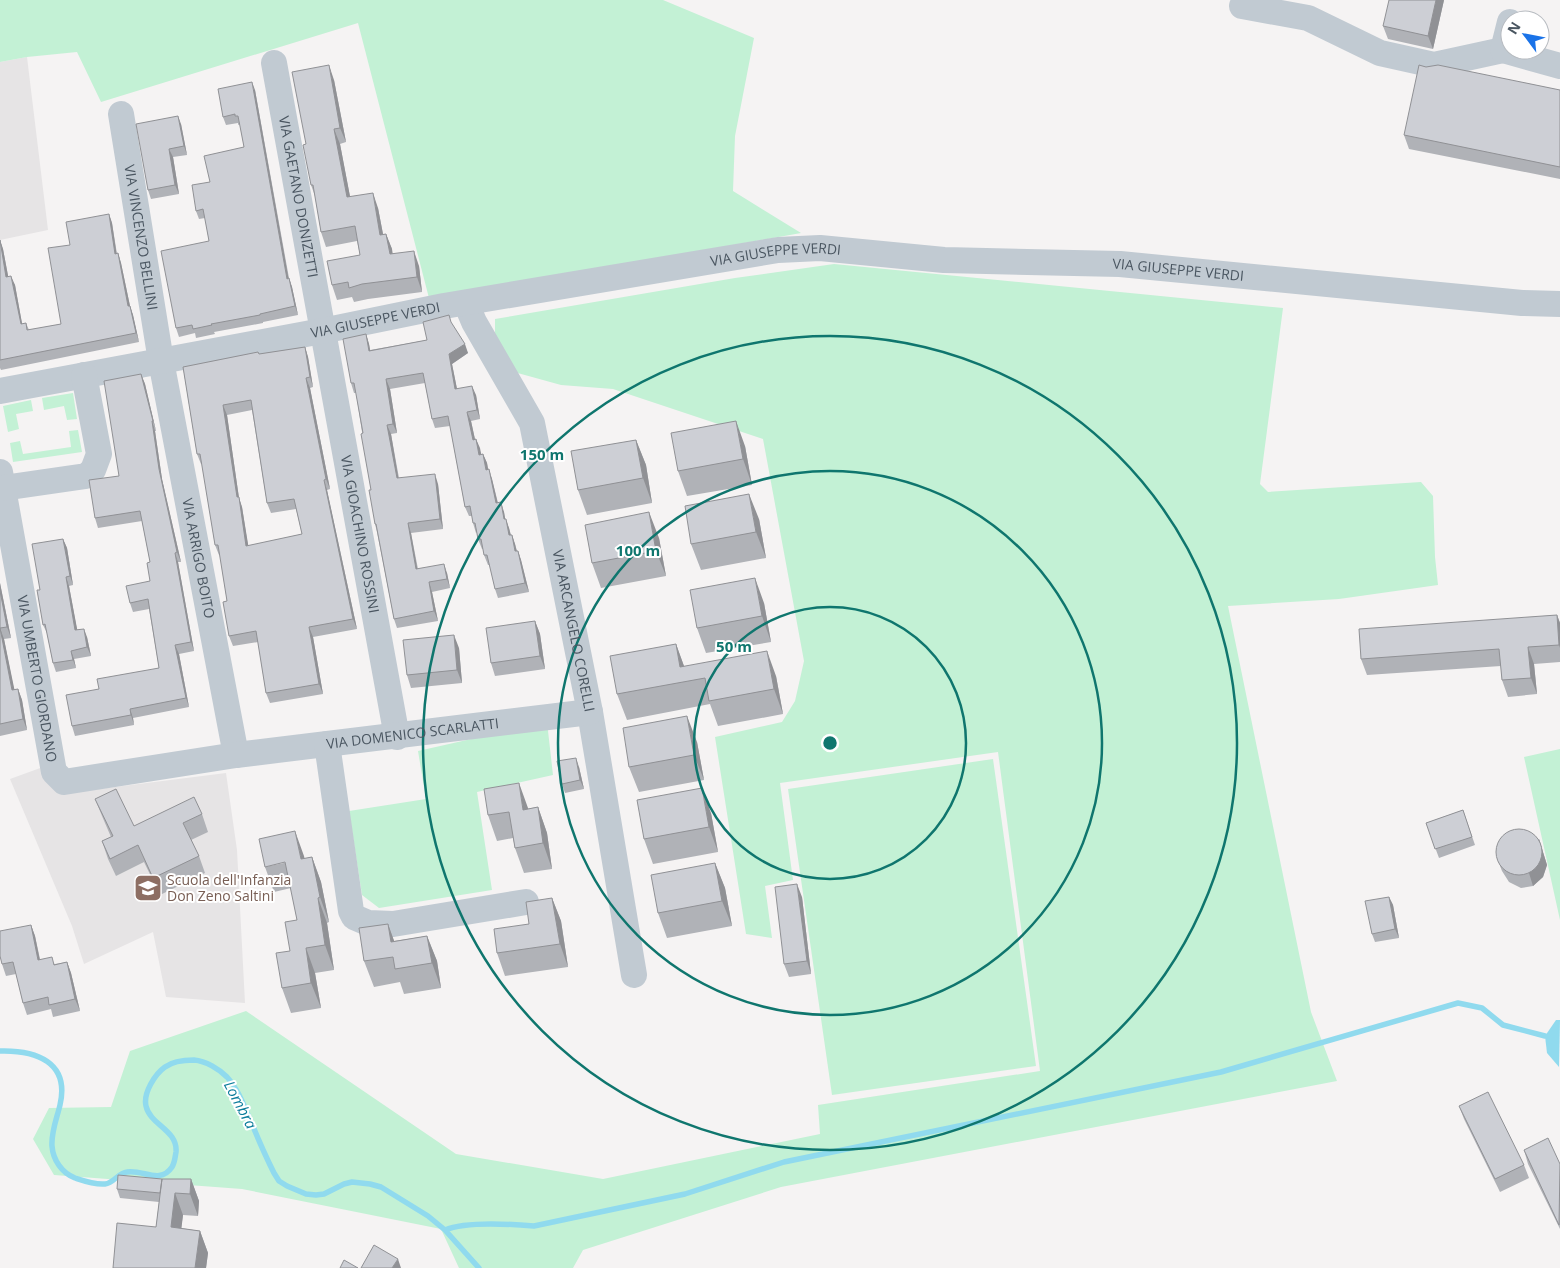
<svg xmlns="http://www.w3.org/2000/svg" width="1560" height="1268" viewBox="0 0 1560 1268" font-family="'Open Sans',sans-serif">
  <rect width="100%" height="100%" fill="#f5f3f3"/>
  <path fill="#e6e4e5" d="M27 57 48 230 0 240V62Z
    M43 767 67 793 226 773 237 850 245 1003 166 997 153 932 84 964 72 926 10 779Z"/>
  <path fill="#c3f1d5" d="M0 0H663L754 38 735 136 733 191 801 233 560 276 430 302 358 23 101 102 77 52 27 57 0 62Z
    M834 264 1283 308 1260 484 1268 492 1421 482 1433 496 1435 557 1438 585 1339 599 1228 606 1311 1012 1337 1081 781 1187 583 1250 573 1268H459L441 1229 242 1189 54 1175 33 1139 49 1108 111 1107 130 1051 246 1011 456 1154 603 1179 820 1134 818 1105 1040 1071 998 752 780 783 793 880 765 886 772 938 746 934 715 737 782 722 795 701 804 661 763 439 613 389 561 385 514 372 495 337V319L735 278Z
    M73 393 77 419 67 420 64 406 44 410 42 398Z
    M31 400 33 411 16 414 19 429 8 432 3 406Z
    M78 430 82 452 13 462 10 443 20 441 23 454 71 447 69 431Z
    M547 722 553 775 477 792 492 890 379 908 362 895 349 811 426 799 418 751Z
    M1560 749V920L1524 757Z
    M993 759 1036 1066 832 1095 788 789Z"/>
  <path fill="#90daee" d="M1556 1020H1560L1559 1067 1547 1053 1545 1036Z"/>
  <g fill="none" stroke-linecap="round" stroke-linejoin="round">
    <path stroke="#90daee" stroke-width="5.5" d="M0 1051C36 1050 70 1062 60 1105 57 1118 51 1132 52 1146 53 1160 62 1173 75 1178 84 1181 95 1185 105 1184 114 1183 118 1173 127 1172 143 1169 160 1185 172 1167 175 1162 175 1157 176 1152 178 1130 150 1125 146 1106 143 1093 155 1074 165 1067 173 1061 185 1060 194 1060 206 1061 219 1069 227 1077 239 1090 245 1109 252 1124 259 1141 266 1157 274 1173L279 1181 287 1186 306 1194 316 1195 324 1194 344 1184 352 1182 370 1184 381 1187 428 1216 445 1230 479 1268
      M445 1230C466 1221 510 1224 534 1226L685 1194 784 1162 1221 1072 1458 1003 1482 1008 1503 1025 1545 1036"/>
    <g stroke="#c1cad2" stroke-width="26">
      <path d="M1242 6 1308 18 1380 53 1434 65 1503 50"/>
      <path d="M1510 22 1503 50 1560 66"/>
      <path id="s1" d="M274 63 397 737"/>
      <path id="s2" d="M121 114 161 361 236 755"/>
      <path id="s3" d="M466 303 474 322 532 423 590 712 634 975"/>
      <path id="s4" d="M0 391 322 331 444 306 778 250 820 248 944 260 1120 264 1522 303 1560 304"/>
      <path id="s5" d="M0 472 54 772 64 782 236 755 590 712"/>
      <path d="M3 488 86 476 93 470 99 454 84 375"/>
      <path d="M327 744 351 911 354 917 368 923 393 924 526 902"/>
    </g>
  </g>
  <path fill="#b0b2b7" fill-rule="evenodd" d="M1444 0 1433 49 1388 39 1383 26Z
    M334 80 346 142 340 144 350 197 378 208 383 234H386L392 249V254L419 266 422 292 368 299 354 302 352 297 337 300 332 285 360 255 357 241 326 247 321 232 315 196 311 185 306 144Z
    M255 90 289 278 292 287 298 315 263 322V323L214 332 215 334 196 338 195 333 179 337 176 328 209 241 205 218 199 219 196 211 244 147 240 124 238 125V123L226 125 223 117Z
    M1560 90V179L1409 149 1404 135Z
    M181 124 187 155 173 157 179 194 151 199 148 190Z
    M109 214 112 223 117 254 118 253 121 263 130 306 133 315 139 342 1 370 0 368V240L3 249 8 276 15 285 22 324 26 323 29 330 61 324 70 245Z
    M452 325 468 353 452 364 457 389 476 395 480 419 471 421 475 439H476L481 454H483L487 463 488 470 492 479 498 503 504 512 505 519 509 528 511 535H512L515 544 517 551H518L521 560 529 592 498 598 495 589 490 565H488L484 555 483 549H482L478 539 477 532 476 533 473 523 472 516H469L465 507 450 426 435 428 432 419 425 383 390 389 397 433 391 434 399 478 438 484 443 529 411 533 418 569 447 573 450 588 432 592 438 621 397 628 394 619 377 532 375 524 371 490 356 393H354L351 383 366 334 369 344 370 350 427 340Z
    M305 347 308 357 313 387 310 388 330 489 327 490 357 629 313 637 323 694 270 703 266 693 258 642 233 646 229 636 227 601 220 555H219L215 545 202 464H201L197 454 183 367 258 352 259 354ZM252 410 267 503 271 513 296 509 302 534 248 546 242 507 239 498 227 415Z
    M141 374 145 384 156 431H155L162 479 181 562H178L194 651 179 654 189 707 133 718 134 725 75 736 72 726 99 689 159 668 149 609 133 612 130 603 150 581V562L142 521 98 528 95 518 119 476Z
    M636 440 646 465 652 503 587 515 578 490Z
    M745 446 752 485 687 496 678 471Z
    M759 519 766 558 701 570 691 544Z
    M659 538 666 576 601 588 592 563Z
    M63 539 67 548 73 585 69 586 77 630 87 637 91 656 74 659 76 668 56 672 53 663 47 633 43 625 40 590Z
    M0 583 11 638 4 639 14 690 18 689 22 700 27 730 0 736Z
    M764 603 771 642 706 653 697 628Z
    M1557 615 1560 623V662L1534 664 1537 694 1508 697 1502 680 1501 666 1367 675 1361 659Z
    M535 621 540 634 545 669 495 676 491 663Z
    M676 644 684 666 776 676 783 714 718 726 710 704 627 720 617 694Z
    M459 648 462 683 411 688 407 675Z
    M697 742 704 780 639 792 629 767Z
    M579 767 584 789 565 793 562 784Z
    M95 799 134 826 202 814 208 832 191 840 199 856 205 873 160 895 144 862 116 876 108 859 102 841 111 837 102 816Z
    M538 807 547 833 552 869 524 873 515 848 513 838 497 841 488 815Z
    M1463 810 1475 845 1439 858 1426 823Z
    M711 813 718 852 653 864 644 839Z
    M1539 839 1547 865 1543 877 1533 886 1521 888 1509 882 1502 871 1497 858Z
    M312 857 321 882 329 922 327 923 334 970 315 973 321 1008 291 1013 282 988 297 920 291 888 274 892 265 867Z
    M715 863 725 888 732 926 667 938 658 913Z
    M802 897 811 974 789 977 784 964Z
    M1389 897 1393 905 1399 938 1375 942 1372 934Z
    M552 898 561 921 568 967 505 976 497 953 529 924Z
    M388 924 394 941 427 936 437 961 441 988 404 994 400 982 374 987 364 961Z
    M31 925 35 936 40 959 55 964 67 962 71 973 80 1011 53 1017 51 1009 27 1015 23 1003 16 974 6 976 2 964Z
    M1459 1106 1524 1165 1529 1178 1500 1192 1464 1119Z
    M1524 1150 1560 1164V1229L1528 1164Z
    M162 1179H191L199 1201 198 1216 183 1215 181 1228 200 1231 208 1253 206 1268H113L156 1227 159 1202 120 1198 117 1189Z"/>
  <path fill="#909195" d="M1436 0H1444L1433 49 1428 36Z
    M329 65 334 80 346 142 340 128Z
    M252 82 255 90 290 287 287 279Z
    M178 116 181 124 187 155 184 146Z
    M334 129 340 144 353 212 347 197Z
    M169 149 173 157 179 194 175 185Z
    M373 193 378 208 386 250 380 235Z
    M109 214 112 223 118 264 115 254Z
    M386 234 392 249 395 269 390 254Z
    M0 240 3 249 10 286 6 277Z
    M414 251 419 266 422 292 417 277Z
    M118 253 121 263 130 306 133 315 139 342 128 306Z
    M11 276 15 285 24 334 21 324Z
    M289 278 292 287 298 315 295 306Z
    M366 334 369 344 372 360 369 351Z
    M465 344 468 353 452 364 459 399 455 389 449 354Z
    M305 347 308 357 313 387 310 377Z
    M141 374 145 384 156 431 153 421Z
    M306 378 310 388 330 489 326 479Z
    M386 379 390 389 397 433 393 424Z
    M472 386 476 395 480 419 477 410Z
    M223 405 227 415 239 498 242 507 250 556 246 546 237 497Z
    M467 412 471 421 477 449 473 440Z
    M152 421 155 431 162 479 181 562 177 552 159 469Z
    M736 421 745 446 752 485 743 459Z
    M387 425 391 434 400 488 397 478Z
    M476 439 480 448 483 464 479 455Z
    M636 440 646 465 652 503 643 478Z
    M483 454 487 463 490 479 486 470Z
    M489 469 492 479 500 513 496 503Z
    M435 474 438 484 443 529 440 519Z
    M324 480 327 490 357 629 353 619Z
    M749 494 759 519 766 558 756 532Z
    M501 502 504 512 507 529 504 519Z
    M649 512 659 538 666 576 656 551Z
    M506 519 509 528 513 545 509 535Z
    M408 523 411 533 419 579 416 569Z
    M512 535 515 544 519 561 515 551Z
    M63 539 67 548 73 585 70 576Z
    M518 551 521 560 529 592 525 583Z
    M175 553 178 562 194 651 191 642Z
    M444 564 447 573 450 588 447 579Z
    M66 577 69 586 79 639 75 630Z
    M755 578 764 603 771 642 762 616Z
    M429 582 432 592 438 621 434 611Z
    M0 583 11 638 7 627 0 591Z
    M1557 615 1560 623V648L1559 645Z
    M535 621 540 634 545 669 540 656Z
    M309 627 313 637 323 694 319 684Z
    M0 628 4 639 17 702 12 690Z
    M84 629 87 637 91 656 87 647Z
    M454 635 459 648 462 683 457 670Z
    M676 644 685 669 680 667Z
    M175 645 179 654 189 707 186 698Z
    M1528 647 1534 664 1537 694 1531 678Z
    M71 651 74 659 76 668 73 660Z
    M767 651 776 676 783 714 774 689Z
    M18 689 22 700 27 730 23 719Z
    M130 709 133 718 134 725 131 715Z
    M687 716 697 742 704 780 694 755Z
    M576 758 579 767 584 789 580 780Z
    M519 783 528 808 532 835 523 810Z
    M702 788 711 813 718 852 709 827Z
    M538 807 547 833 552 869 543 843Z
    M295 831 304 856 310 884 301 859Z
    M1539 839 1547 865 1543 877 1533 886 1529 873Z
    M312 857 321 882 329 922 320 897Z
    M715 863 725 888 732 926 722 901Z
    M797 884 802 897 811 974 807 961Z
    M1389 897 1393 905 1399 938 1395 929Z
    M318 898 327 923 334 970 325 945Z
    M552 898 561 921 568 967 560 944Z
    M388 924 397 949 391 942Z
    M31 925 35 936 42 971 38 960Z
    M427 936 437 961 441 988 432 963Z
    M306 948 315 973 321 1008 311 983Z
    M67 962 71 973 80 1011 75 999Z
    M191 1179 199 1201 198 1216 190 1194Z
    M175 1193 183 1215 179 1249 171 1227Z
    M200 1231 208 1253 206 1268H195Z
    M398 1259 401 1268H392Z"/>
  <path fill="#cdcfd5" stroke="#909195" fill-rule="evenodd" d="M1389 0H1436L1428 36 1383 26Z
    M329 65 340 128 334 129 347 197 373 193 380 235 386 234 390 254 414 251 417 277 362 284 349 288 348 282 332 285 327 261 360 255 355 226 321 232 313 185H311L303 145 306 144 292 72Z
    M1419 65 1426 67 1438 65 1560 90V167L1404 135Z
    M252 82 287 279 289 278 295 306 260 314V315L211 324 212 325 193 329 192 325 176 328 161 251 209 241 203 209 196 211 192 185 210 182 204 156 244 147 238 116H235V114L223 117 218 89Z
    M178 116 184 146 169 149 175 185 148 190 136 124Z
    M109 214 115 254 118 253 128 306H130L136 333 0 360V240L6 277 11 276 21 324 26 323 27 330 61 324 48 248 70 245 66 222Z
    M449 315 451 322 465 344 449 354 455 389 472 386 477 410 467 412 473 440 476 439 479 455 483 454 486 470 489 469 496 503 501 502 504 519H506L509 535H512L515 551H518L525 583 495 589 487 555H484L481 539H478L475 523H473L470 506 465 507 448 416 432 419 423 373 386 379 393 424 387 425 397 478 435 474 440 519 408 523 416 569 444 564 447 579 429 582 434 611 394 619 376 524H375L369 490H371L361 434 363 433 354 383H351L343 339 366 334 369 351 427 340 423 322Z
    M305 347 310 377 306 378 326 479 324 480 353 619 309 627 319 684 266 693 256 631 229 636 223 602 227 601 218 545H215L200 454H197L183 367 258 352 259 354ZM251 400 267 503 294 499 302 534 246 546 239 497H237L223 405Z
    M141 374 153 421H152L159 469 177 552 175 553 191 642 175 645 186 698 130 709 131 715 72 726 66 695 99 689 97 679 159 668 148 599 130 603 126 586 150 581 147 563 150 562 140 511 95 518 89 480 119 476 104 381Z
    M736 421 743 459 678 471 671 433Z
    M636 440 643 478 578 490 571 451Z
    M749 494 756 532 691 544 685 506Z
    M649 512 656 551 592 563 585 525Z
    M63 539 70 576 66 577 75 630 84 629 87 647 71 651 73 660 53 663 45 624 43 625 37 590H40L32 544Z
    M755 578 762 616 697 628 690 590Z
    M0 591 7 627 0 628 12 690 18 689 23 719 0 724Z
    M1557 615 1559 645 1528 647 1531 678 1502 680 1499 649 1361 659 1359 629Z
    M535 621 540 656 491 663 486 628Z
    M454 635 457 670 407 675 403 640Z
    M676 644 680 667 767 651 774 689 709 701 705 678 617 694 610 656Z
    M687 716 694 755 629 767 623 728Z
    M576 758 580 780 562 784 557 761Z
    M519 783 523 810 538 807 543 843 515 848 509 812 488 815 484 789Z
    M702 788 709 827 644 839 637 800Z
    M116 789 134 826 194 797 202 814 183 823 199 856 153 878 138 845 110 859 102 841 113 836 95 799Z
    M1463 810 1472 837 1435 849 1426 823Z
    M1496 852a23 23 0 1 1 46 0a23 23 0 1 1-46 0Z
    M295 831 301 859 312 857 320 897 318 898 325 945 306 948 311 983 282 988 276 953 290 951 285 922 297 920 285 862 265 867 259 839Z
    M715 863 722 901 658 913 651 875Z
    M797 884 807 961 784 964 775 887Z
    M1389 897 1395 929 1372 934 1365 901Z
    M552 898 560 944 497 953 494 929 529 924 526 902Z
    M388 924 391 942 427 936 432 963 395 969 393 957 364 961 359 928Z
    M31 925 38 960 52 957 54 965 67 962 75 999 49 1005 48 997 23 1003 13 962 2 964 0 956V931Z
    M1488 1092 1524 1165 1495 1179 1459 1106Z
    M1548 1138 1560 1164 1559 1225 1524 1150Z
    M118 1175 162 1179 160 1193 117 1189Z
    M162 1179H191L190 1194 175 1193 171 1227 200 1231 195 1268H113L117 1223 156 1227Z
    M374 1245 398 1259 392 1268H361Z
    M344 1260 358 1268H340Z"/>
  <g fill="none" stroke="#0f766e" stroke-width="2.5">
    <circle cx="830" cy="743" r="136"/>
    <circle cx="830" cy="743" r="272"/>
    <circle cx="830" cy="743" r="407"/>
  </g>
  <defs>
    <symbol id="school-square" viewBox="-11 -11 22 22"><rect x="-9" y="-9" width="18" height="18" rx="4" fill="#8d6e63" stroke="#fff"/><path d="M0-5L7-2L0 1L-7-2ZM-4 1L0 2.5L4 1V4Q0 6-4 4Z" fill="#fff"/></symbol>
  </defs>
  <g fill-rule="evenodd">
    <use href="#school-square" x="132" y="872" width="32" height="32"/>
  </g>
  <g text-anchor="middle" stroke-width="4" stroke-linejoin="round" paint-order="stroke">
    <g font-size="14" fill="#4a5661" stroke="#fff">
      <text dy="5" stroke="none"><textPath href="#s1" startOffset="136">VIA GAETANO DONIZETTI</textPath></text>
      <text dy="5" stroke="none"><textPath href="#s2" startOffset="125">VIA VINCENZO BELLINI</textPath></text>
      <text dy="5" stroke="none"><textPath href="#s4" startOffset="788">VIA GIUSEPPE VERDI</textPath></text>
      <text dy="5" stroke="none"><textPath href="#s4" startOffset="1192">VIA GIUSEPPE VERDI</textPath></text>
      <text dy="5" stroke="none"><textPath href="#s4" startOffset="382">VIA GIUSEPPE VERDI</textPath></text>
      <text dy="5" stroke="none"><textPath href="#s1" startOffset="479">VIA GIOACHINO ROSSINI</textPath></text>
      <text dy="5" stroke="none"><textPath href="#s2" startOffset="451">VIA ARRIGO BOITO</textPath></text>
      <text dy="5" stroke="none"><textPath href="#s3" startOffset="349">VIA ARCANGELO CORELLI</textPath></text>
      <text dy="5" stroke="none"><textPath href="#s5" startOffset="210">VIA UMBERTO GIORDANO</textPath></text>
      <text dy="5" stroke="none"><textPath href="#s5" startOffset="671">VIA DOMENICO SCARLATTI</textPath></text>
    </g>
    <g font-size="14" fill="#785e54" stroke="#fff" text-anchor="start">
      <text x="167" y="885">Scuola dell'Infanzia<tspan x="167" dy="16">Don Zeno Saltini</tspan></text>
    </g>
    <g font-size="15" font-style="italic" fill="#0c7c9b" stroke="#fff">
      <text transform="translate(240 1105) rotate(62)" y="5">Lombra</text>
    </g>
  </g>
  <circle cx="830" cy="743" r="8" fill="#0f766e" stroke="#fff" stroke-width="2.5"/>
  <g font-size="15" text-anchor="middle" font-weight="bold" fill="#0f766e" stroke="#fff" stroke-width="4" stroke-linejoin="round" paint-order="stroke">
    <text x="542" y="460">150 m</text>
    <text x="638" y="556">100 m</text>
    <text x="734" y="652">50 m</text>
  </g>
  <g transform="translate(1525 35) rotate(302)"><circle r="24" fill="#ffffff" stroke="#b7bbc0"/>
  <path d="M0-4L9 19L0 12L-9 19Z" fill="#1a73e8"/>
  <text y="-8" font-size="14" font-weight="bold" text-anchor="middle" fill="#4a5661">N</text>
  </g>
</svg>
